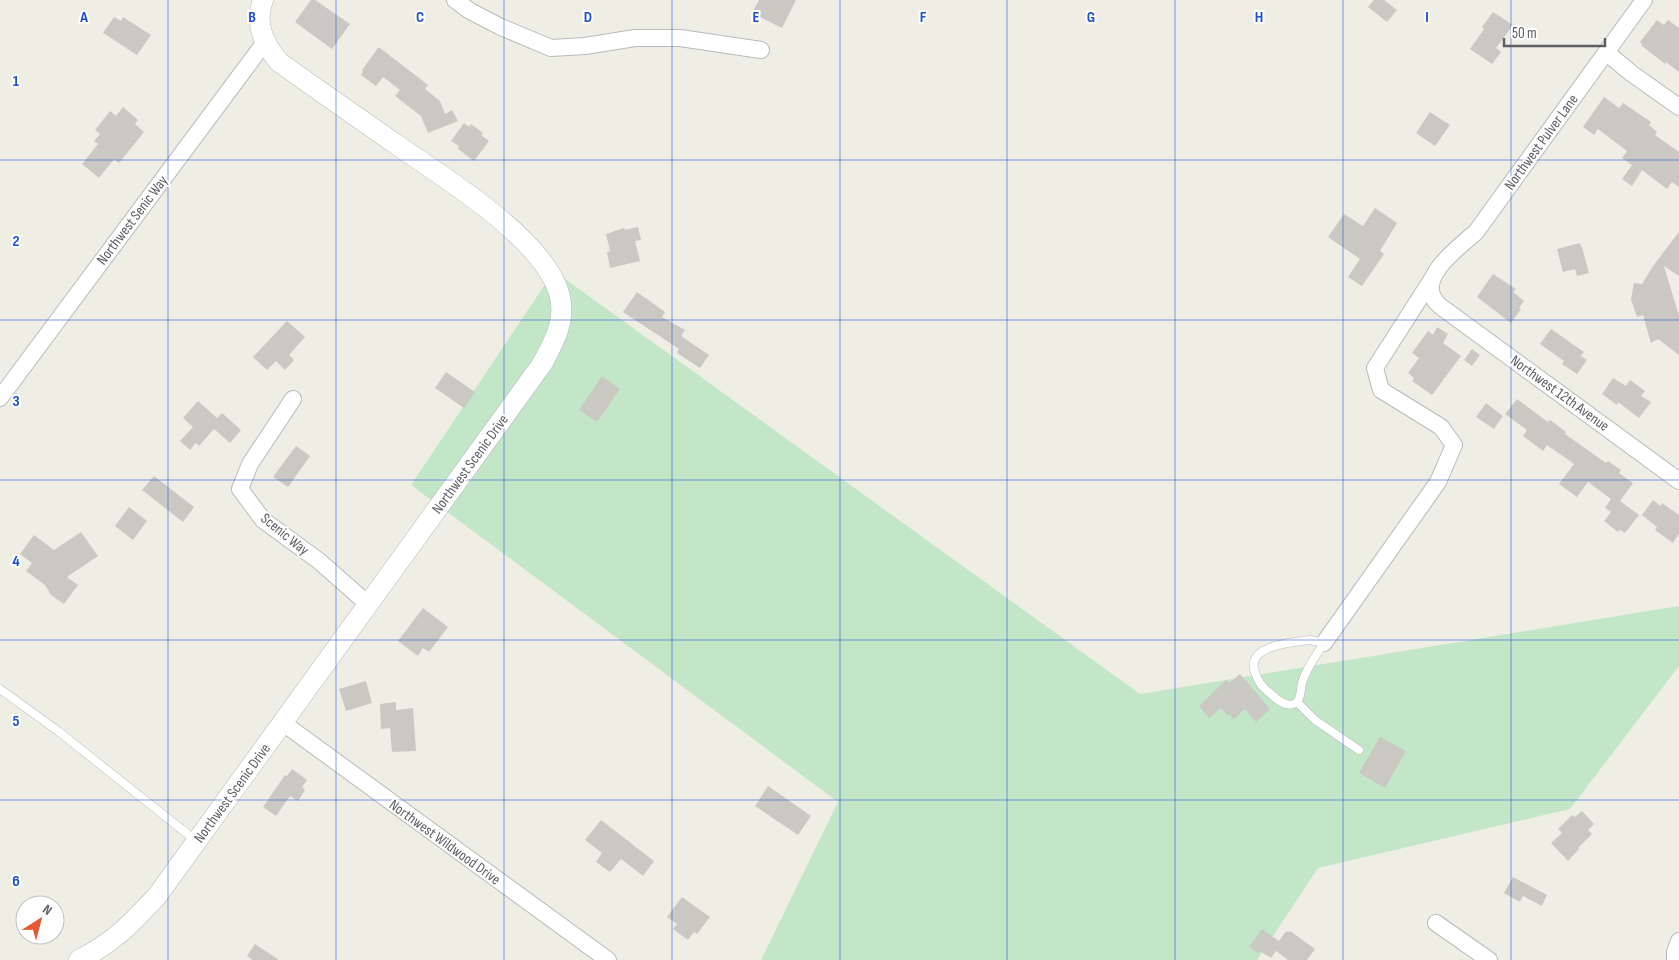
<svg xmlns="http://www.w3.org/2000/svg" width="1679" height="960" viewBox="0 0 1679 960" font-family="'Sofia Sans Condensed',sans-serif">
  <rect width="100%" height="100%" fill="#efeee5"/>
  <path fill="#c2e6c7" d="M554 271 1140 694 1679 606V666L1570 809 1318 868 1257 960H761L838 802 411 485Z"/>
  <path fill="#cac8c2" d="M311 0H315L350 24 332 49 295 22Z
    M759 0H796L782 28 752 13Z
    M1374 0H1384L1397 10 1387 22 1368 7Z
    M1493 12 1513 25 1496 48 1501 52 1492 64 1470 49 1484 29 1482 27Z
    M114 17 121 21 123 17 151 35 137 55 103 33Z
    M1657 20 1664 25 1668 20 1679 28V72L1666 62 1665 64 1641 45 1642 44 1640 42Z
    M378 48H380L428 85 425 89 440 101 445 114 452 110 458 121 428 133 421 116 395 96 400 90 383 77 376 86 361 75 363 72 362 70Z
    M1604 97 1619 108 1623 103 1651 122 1649 125 1657 132 1655 135 1679 152V187L1672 182 1667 189 1642 170 1632 186 1622 179 1632 165 1622 158 1627 151 1598 129 1594 135 1583 127Z
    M123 107 138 120 135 124 144 132 119 163 114 159 99 178 82 164 98 144 94 141 100 134 95 130 110 111 116 116Z
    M1430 112 1450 125 1435 146 1416 133Z
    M464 123 469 127 471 124 483 133 481 135 489 141 474 161 458 149 459 146 451 141Z
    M1375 208 1397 223 1380 251 1384 254 1362 286 1348 277 1360 259 1328 237 1344 214 1363 226Z
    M638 227 641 240 635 241 640 261 610 268 607 252 610 251 606 234 624 228 625 230Z
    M1679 232V276L1664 266 1679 316V355L1658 339 1651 343 1643 315 1637 317 1631 299 1634 283 1642 284 1653 266Z
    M1580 243 1581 247H1582L1589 273 1577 276 1575 269 1563 272 1557 249Z
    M1493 274 1516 289 1513 292 1524 301 1519 308 1521 309 1511 323 1477 297Z
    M637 292 665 312 662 317 685 330 681 336 709 355 700 368 677 353 679 349 623 312Z
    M287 321 305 337 289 355 294 360 285 370 276 361 267 370 253 357Z
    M1437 327 1448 334 1443 343 1461 356 1432 395 1412 381 1414 378 1408 373 1419 358 1412 353 1428 331 1433 335Z
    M1551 329 1584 352 1581 356 1587 360 1577 374 1562 364 1564 361 1540 344Z
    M1472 349 1480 355 1472 366 1464 360Z
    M446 372 475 392 464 408 435 388Z
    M602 376 620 389 597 422 579 410Z
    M1613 378 1626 386 1630 380 1645 391 1641 396 1651 402 1639 418 1618 402 1617 405 1602 394Z
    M1517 399 1548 422 1550 420 1566 432 1565 434 1606 463 1608 461 1621 470 1619 473 1633 483 1620 501 1639 515 1625 533 1620 530 1618 532 1604 521 1611 512 1605 508 1611 499 1588 482 1577 497 1559 484 1574 464 1547 445 1543 451 1523 436 1527 430 1505 414Z
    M198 401 217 418 222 413 241 430 230 443 214 429 199 446 196 443 190 450 180 441 193 427 183 418Z
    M1486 403 1503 416 1494 429 1476 417Z
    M296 446 310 456 288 487 273 477Z
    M154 476 194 507 183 522 142 490Z
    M1653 500 1661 506 1662 503 1679 515V534L1673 543 1655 530 1657 527 1642 515Z
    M129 507 147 521 133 540 115 526Z
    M81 532 98 556 67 577 78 585 64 604 51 595 45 585 26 571 32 563 20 554 34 535 54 550Z
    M423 608 448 627 429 652 423 648 418 656 398 641Z
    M1240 674 1270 709 1256 722 1245 709 1234 719 1229 714 1228 716 1221 708 1209 718 1199 706 1226 680 1229 683Z
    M366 681 372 703 346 711 339 689Z
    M396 702V710L413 708 416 751 392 752 390 728 381 729 380 704Z
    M1380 737 1406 751 1385 788 1359 773Z
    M292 769 307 780 302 787 305 790 298 801 290 796 276 816 263 807 285 775 287 776Z
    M768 786 811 816 798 835 755 806Z
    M1582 811 1594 824 1588 830 1592 834 1578 848 1579 849 1568 861 1551 843 1562 833 1558 829 1572 815 1575 817Z
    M601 820 654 861 643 876 621 859 610 872 596 862 602 853 585 840Z
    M1513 877 1547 895 1542 906 1523 896 1520 902 1504 893Z
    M682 897 710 917 697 934 694 932 688 940 673 929 677 924 667 917Z
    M1262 929 1279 941 1286 931 1288 932 1290 931 1315 949 1307 960H1288L1276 951 1271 958 1260 951 1258 953 1249 947Z
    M255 944 279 960H253L247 956Z"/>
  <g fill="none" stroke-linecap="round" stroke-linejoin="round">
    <defs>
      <path id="service" d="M1310 640 1324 643C1317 654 1307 667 1303 680 1300 687 1302 697 1297 702 1294 705 1289 705 1286 704 1278 702 1270 693 1264 688 1260 684 1258 680 1256 675 1242 646 1291 642 1310 640Z
        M0 689 58 731 195 840
        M1297 702 1315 720 1359 750"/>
      <path id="minor" d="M455 0 470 11 501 27 551 48 585 46 635 38H680L761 50
        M1644 0 1476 232C1458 248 1411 281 1440 306L1679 481
        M1607 53 1631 73 1679 107
        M0 398 265 42
        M293 399 250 464 240 489 263 520 319 561 369 605
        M1324 643 1438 482 1454 445 1441 427 1381 390 1375 368 1432 279
        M283 723 608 960
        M1436 923 1489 960
        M1675 960V952L1679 941"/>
      <path id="tertiary" d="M79 960C114 942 131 924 157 896L542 364C554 342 567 320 559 293 543 238 443 177 397 145 357 117 318 90 279 62 264 44 254 24 263 0"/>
    </defs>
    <use href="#service" stroke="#b7b9bf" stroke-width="9"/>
    <use href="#minor" stroke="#b7b9bf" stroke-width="18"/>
    <use href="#tertiary" stroke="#b7b9bf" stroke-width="21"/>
    <use href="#service" stroke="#fff" stroke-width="8"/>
    <use href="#minor" stroke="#fff" stroke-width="16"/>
    <use href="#tertiary" stroke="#fff" stroke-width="20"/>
  </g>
  <path fill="none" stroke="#1d4ed8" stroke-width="1" stroke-opacity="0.55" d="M168 0V960M336 0V960M504 0V960M672 0V960M840 0V960M1007 0V960M1175 0V960M1343 0V960M1511 0V960M0 160H1679M0 320H1679M0 480H1679M0 640H1679M0 800H1679"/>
  <g text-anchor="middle" stroke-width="4" stroke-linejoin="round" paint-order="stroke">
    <g font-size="15" fill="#5d5f65" stroke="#fff">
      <text transform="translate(1541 142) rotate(-54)" y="5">Northwest Pulver Lane</text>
      <text transform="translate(132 220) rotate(-53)" y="5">Northwest Senic Way</text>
      <text transform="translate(1560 393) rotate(36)" y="5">Northwest 12th Avenue</text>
      <text transform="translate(470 464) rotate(-54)" y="5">Northwest Scenic Drive</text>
      <text transform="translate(285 534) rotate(39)" y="5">Scenic Way</text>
      <text transform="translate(232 793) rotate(-54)" y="5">Northwest Scenic Drive</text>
      <text transform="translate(445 842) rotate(36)" y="5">Northwest Wildwood Drive</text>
    </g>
  </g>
  <g font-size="16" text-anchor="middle" font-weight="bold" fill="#1d4ed8" stroke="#fff" stroke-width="4" stroke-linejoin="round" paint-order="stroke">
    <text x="84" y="22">A</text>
    <text x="252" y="22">B</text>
    <text x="420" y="22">C</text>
    <text x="588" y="22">D</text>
    <text x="756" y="22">E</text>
    <text x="923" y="22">F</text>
    <text x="1091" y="22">G</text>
    <text x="1259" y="22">H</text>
    <text x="1427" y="22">I</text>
    <text x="16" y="86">1</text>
    <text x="16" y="246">2</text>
    <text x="16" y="406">3</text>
    <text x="16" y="566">4</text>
    <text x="16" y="726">5</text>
    <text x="16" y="886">6</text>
  </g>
  <g transform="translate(40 920) rotate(36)"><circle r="24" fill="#ffffff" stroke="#bebfc1"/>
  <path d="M0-4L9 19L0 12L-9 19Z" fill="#e65934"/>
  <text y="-8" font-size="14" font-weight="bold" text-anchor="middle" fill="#5d5f65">N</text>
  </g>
  <path d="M1504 38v8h101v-8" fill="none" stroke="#5d5f65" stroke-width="2.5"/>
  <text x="1512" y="38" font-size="15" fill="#5d5f65" stroke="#ffffff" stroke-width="4" paint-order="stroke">50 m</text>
</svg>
